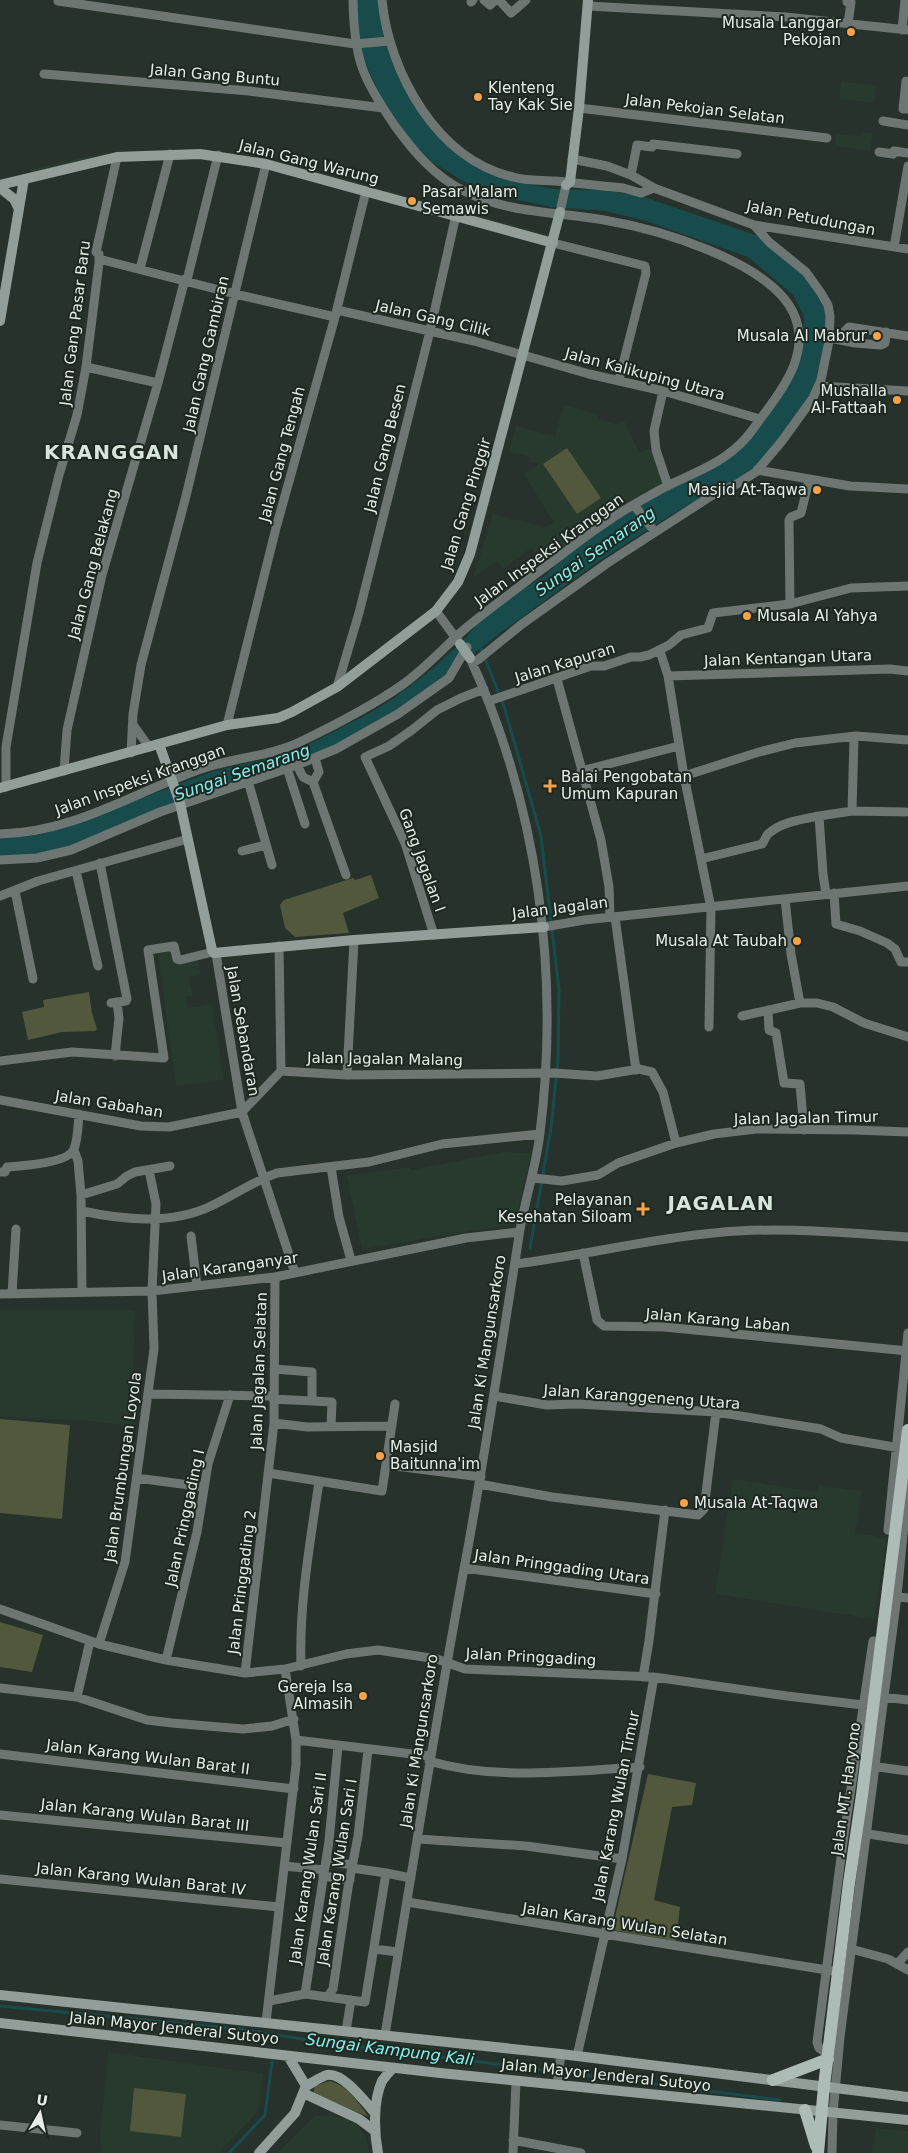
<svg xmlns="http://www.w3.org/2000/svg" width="908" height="2153" viewBox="0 0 908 2153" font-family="'DejaVu Sans',sans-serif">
  <rect width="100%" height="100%" fill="#26322b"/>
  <path fill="#283a2e" d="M841 82 876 85 874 103 839 99Z
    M861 132 873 133 870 151 834 146 836 134 860 136Z
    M147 151H219L270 159 551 235 549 244 453 216 219 157 108 161 29 181 31 169 108 152Z
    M564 405 598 414 597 419 619 425 621 421 625 422 639 452 654 448 665 483 545 566 531 548 503 569 497 561 473 578 493 514 545 527 554 523 524 474 539 464 529 461 530 457 509 452 516 426 555 436Z
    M174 949 178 964 198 960 201 975 189 977 193 996 186 997 188 1008 212 1004 224 1080 176 1086 158 952Z
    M502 1152 531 1153 515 1224 362 1249 347 1176 410 1167 411 1170Z
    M0 1310H135L131 1426 80 1420 0 1417Z
    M733 1479 817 1492 818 1485 862 1491 855 1533 887 1538 874 1619 715 1594Z
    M108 2052 264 2074 258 2111 219 2153H101L102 2145 100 2139Z
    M315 2116H333L348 2119 358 2125 366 2137 369 2153H278Z
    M876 2128 908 2131V2153H872Z"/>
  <path fill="#51583b" d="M567 448 601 498 577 514 543 464Z
    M371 875 379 898 343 913 349 933 295 937 285 928 280 905 284 900 353 878 355 880Z
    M89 992 92 1013 97 1029 95 1031 62 1032 28 1040 22 1012 44 1007 43 1000Z
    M0 1419 70 1425 62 1519 0 1513Z
    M0 1622 43 1635 32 1672 0 1667Z
    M648 1774 696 1783 692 1805 672 1807 654 1900 680 1907 676 1941 612 1930Z
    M329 2081C348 2085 358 2103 369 2117L313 2094 315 2086Z
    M134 2088 186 2094 181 2137 130 2131Z"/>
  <path fill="#184c4c" d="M356 0H379L386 45 397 71 435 133 465 160 508 181 555 189 600 190 641 196 761 237 806 273 830 316 816 389 755 471 671 515 599 561 500 633 425 692 370 728 324 751 289 764 225 784 76 846 36 855 0 857V838L32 836 60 829 211 772 294 752 368 714 390 701 432 669 465 639 477 624 508 598 546 575 566 555 591 537 629 511 663 492 726 461 761 426 791 382 802 357 804 316 793 295 748 257 646 221 606 211 551 207 481 192 432 162 409 138 382 99 362 56Z"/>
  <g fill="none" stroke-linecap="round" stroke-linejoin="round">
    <path stroke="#184c4c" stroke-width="3" d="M479 644 504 706 541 836 559 989 558 1060 551 1128 530 1248
      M0 2006 238 2029 322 2042 780 2100
      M229 2153 265 2115 272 2062"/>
    <path stroke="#6e7673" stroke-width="9" d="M382 0C389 72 437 160 513 177 526 181 541 180 555 181 577 183 600 186 623 188L641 193 654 188
      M484 0 490 5 495 0
      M499 0 511 13 526 0
      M847 0V2H851L848 24
      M58 1 355 44 389 41
      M471 2 473 0
      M588 6 786 17 908 30
      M902 30 905 0
      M44 74 249 91 383 108
      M908 82 906 81 903 109H908
      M579 108 827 138
      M883 121 908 125
      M879 152 893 154 894 151 908 153
      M572 159 607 166 631 175 654 188 754 225 908 249
      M631 175 637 145 652 147 653 144 737 154
      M560 212 566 185
      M553 243 645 266 646 273 619 380
      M894 247 908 166
      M99 259 235 294 335 317
      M140 269 170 154
      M187 280 218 155
      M337 310 474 341 589 374 663 391 760 419
      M830 338 855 343 881 345 885 343 886 332
      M844 340 845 331 849 327 908 336
      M86 367 158 383
      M819 386 908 391
      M663 391 654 431 656 450 668 486
      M757 470 850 486 908 489
      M634 505 655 532
      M790 604 789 520 791 517 801 513 809 480
      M436 611 458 641
      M660 651 668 676 684 776 711 908 709 1027
      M471 659 473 663 479 659 522 624 609 562 711 496 737 484 756 472 782 441 813 398 821 380 829 341 830 316 828 305 821 293 806 272 769 242 754 225
      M668 676 890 669 908 671
      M557 679 601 840 609 887 610 917
      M337 687 359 613 430 331 456 215
      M489 701 591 666H604L631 657H640L649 655 669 645 681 635 708 628 713 613 790 604 851 588 908 586
      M227 725 276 528 335 317 366 191
      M134 726 149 747
      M131 753 133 714 141 665 185 500 266 164
      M297 765 303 777 313 782
      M287 768 305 824
      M64 771 67 730 102 575 158 383 185 279
      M581 771 679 746
      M684 776 759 752 795 743 856 736 908 740
      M248 781 272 865
      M313 782 346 875
      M313 782 319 772 315 758
      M6 787V747L37 563 59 475 77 415 86 367 99 263V254L96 252 117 157
      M852 811 906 812
      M0 834C74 833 136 791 204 768 237 757 273 756 304 740 337 724 372 706 402 685 426 668 445 646 467 627 490 608 514 591 537 573 561 556 583 537 608 521 623 510 640 501 656 492 686 475 721 466 745 439 752 431 758 422 764 414 786 385 811 350 793 312 768 261 657 229 604 220 558 212 506 213 464 191 434 176 414 152 395 126 362 78 354 59 353 0
      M242 851 266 845
      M701 859 762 844C765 841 765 837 768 834 781 822 803 819 819 816
      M0 860 37 858 71 850 160 812 297 765 336 749 398 714 449 678 467 647
      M100 863 127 999 126 1001 111 1003
      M76 871 98 966
      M15 891 33 979
      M834 893 836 924 860 931 887 943 895 949 901 962H908
      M826 894 823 874 819 816 852 811 854 737
      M0 896 38 881 188 839
      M785 899 791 954 800 1003
      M615 917 636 1070
      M544 927 584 920 908 886
      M434 935 405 843 365 757 389 746 412 730 437 710 461 698 484 689
      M279 946 281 1071
      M216 954 242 1112 295 1273
      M768 1010 769 1030 776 1033 784 1083 800 1084 804 1130
      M742 1016 800 1003H817L833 1007 864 1023 908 1037
      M115 1056 119 1018 117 1002
      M0 1061 72 1052 164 1058 148 950 174 946 177 959 180 960 213 952
      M281 1071 347 1075 554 1073 597 1076 639 1069 652 1072 663 1092 676 1143
      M347 1075 354 940
      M0 1100 141 1126 169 1127 242 1112
      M242 1112 281 1071
      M74 1150 78 1161 81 1195 82 1292
      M331 1167 339 1217 351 1260
      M0 1172H5L7 1167C21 1166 69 1163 74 1149 78 1139 78 1125 79 1114
      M533 1178 562 1181 598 1175 618 1163 676 1143 714 1134 756 1129 855 1130 908 1132
      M81 1195 117 1184 127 1176 135 1172 170 1166
      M82 1211C123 1220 172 1225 211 1206 234 1195 254 1181 277 1173L369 1162 442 1144 540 1134
      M191 1236 197 1286
      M583 1253 597 1320 604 1326 664 1327 908 1351
      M515 1264C582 1256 647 1239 714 1233 778 1226 844 1233 908 1237
      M0 1294 152 1291 275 1277 466 1238 519 1232
      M12 1294 16 1229
      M274 1369 312 1372V1400
      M148 1394 273 1396
      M494 1396 547 1405 578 1404 716 1412 821 1429 841 1438 906 1449
      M273 1399 332 1402 331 1426
      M274 1423 307 1427 392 1426
      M388 1465 481 1477
      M268 1473 382 1491 395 1404
      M137 1478 204 1487
      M479 1484 552 1497 698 1515 704 1509 716 1412
      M895 1531 888 1530 908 1333
      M464 1568 656 1594
      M891 1596 908 1598
      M0 1609 99 1644 166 1660 245 1673 285 1669 346 1654 378 1650 437 1659 465 1669 654 1677 787 1696 863 1705 884 1697 908 1700
      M99 1644 125 1562 154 1349 152 1291 156 1204 149 1170
      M166 1660 197 1532 208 1464 230 1395
      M301 1666C299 1604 310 1543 319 1482
      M245 1673 274 1423 275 1277
      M643 1677 649 1641 665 1510
      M0 1688 77 1697 147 1720 172 1723 243 1729 272 1726 294 1719
      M77 1697 90 1641
      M296 1740 429 1756
      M0 1754 294 1789
      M429 1761C496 1781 570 1771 640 1767
      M871 1766 908 1771
      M0 1815 287 1843
      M862 1833 908 1840
      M418 1839 526 1846 622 1859
      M326 1861 352 1865
      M284 1866 324 1870
      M352 1868 386 1873
      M323 1876 350 1880
      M0 1879 279 1907
      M407 1902 839 1972
      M374 1949 398 1952
      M851 1949 888 1959 908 1970
      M898 1963 908 1952
      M305 1994 329 1841 338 1746
      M328 1996 333 1989 348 1888 358 1836 368 1750
      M269 2001 305 1994 365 2002 386 1873 411 1878
      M266 2022 296 1765V1740L285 1669
      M346 2031 351 2000
      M385 2035C412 1870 438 1706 469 1542 487 1440 503 1338 519 1236 524 1202 536 1168 540 1133 560 972 538 806 470 658
      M829 2055 819 2048 817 2042 843 1842 873 1641 881 1642
      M577 2056 622 1859 654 1677
      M557 2085 561 2054
      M0 2125 77 2133
      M513 2140 581 2153
      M513 2153 516 2081
      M832 2153 833 2113 840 2037 897 1596 908 1484"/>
    <path stroke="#929e9a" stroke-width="10" d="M0 185 117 157 200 154 266 164 553 243
      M566 185 570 182 579 108 588 0
      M0 188 14 199 19 209
      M0 321 24 179
      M159 744 180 803 212 950 214 953 354 940 544 927
      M0 788 227 725 278 718 292 712 337 687 436 611 458 582 470 554 560 212
      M0 1995 561 2054 908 2097
      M0 2023 440 2073 908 2120
      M306 2086C312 2083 320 2077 327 2075 343 2072 365 2102 375 2113
      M303 2093 359 2119 375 2131
      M259 2153 295 2113 306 2086 288 2056
      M378 2153C374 2132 373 2101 382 2081 385 2077 389 2072 393 2068"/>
    <path stroke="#aebcb8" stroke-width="12" d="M773 2080 828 2059
      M805 2110 816 2146
      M818 2153 824 2086 849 1883 862 1795 908 1430"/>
    <path stroke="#929e9a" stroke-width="10" d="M460 644 470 658"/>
  </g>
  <g fill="#f7a149" stroke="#1d2821" stroke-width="2">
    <circle cx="851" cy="32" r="5"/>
    <circle cx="478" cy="97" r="5"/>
    <circle cx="412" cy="201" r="5"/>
    <circle cx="877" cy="336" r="5"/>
    <circle cx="897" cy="400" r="5"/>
    <circle cx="817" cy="490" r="5"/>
    <circle cx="747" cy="616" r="5"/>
    <path d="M547.5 778.5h5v5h5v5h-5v5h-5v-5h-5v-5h5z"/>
    <circle cx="797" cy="941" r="5"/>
    <path d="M640.5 1201.5h5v5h5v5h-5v5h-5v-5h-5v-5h5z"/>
    <circle cx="380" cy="1456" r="5"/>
    <circle cx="684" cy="1503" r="5"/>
    <circle cx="363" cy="1696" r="5"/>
  </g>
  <g text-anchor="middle" stroke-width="4" stroke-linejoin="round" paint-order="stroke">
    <g font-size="15" fill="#e6ede8" stroke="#1d2821" text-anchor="end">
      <text x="841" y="28">Musala Langgar<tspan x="841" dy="17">Pekojan</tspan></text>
      <text x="488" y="93" text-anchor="start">Klenteng<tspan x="488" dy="17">Tay Kak Sie</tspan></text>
      <text x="422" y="197" text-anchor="start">Pasar Malam<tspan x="422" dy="17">Semawis</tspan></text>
      <text x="867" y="341">Musala Al Mabrur</text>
      <text x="887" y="396">Mushalla<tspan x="887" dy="17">Al-Fattaah</tspan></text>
      <text x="807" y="495">Masjid At-Taqwa</text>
      <text x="757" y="621" text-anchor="start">Musala Al Yahya</text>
      <text x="561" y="782" text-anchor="start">Balai Pengobatan<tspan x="561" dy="17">Umum Kapuran</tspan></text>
      <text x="787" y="946">Musala At Taubah</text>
      <text x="632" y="1205">Pelayanan<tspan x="632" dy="17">Kesehatan Siloam</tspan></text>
      <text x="390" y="1452" text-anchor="start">Masjid<tspan x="390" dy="17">Baitunna'im</tspan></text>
      <text x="694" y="1508" text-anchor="start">Musala At-Taqwa</text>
      <text x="353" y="1692">Gereja Isa<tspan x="353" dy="17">Almasih</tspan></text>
    </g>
    <g font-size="15" fill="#e6ede8" stroke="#1d2821">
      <text transform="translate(215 75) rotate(5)" y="5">Jalan Gang Buntu</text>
      <text transform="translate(705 109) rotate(7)" y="5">Jalan Pekojan Selatan</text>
      <text transform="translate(309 162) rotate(14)" y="5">Jalan Gang Warung</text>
      <text transform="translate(811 218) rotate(11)" y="5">Jalan Petudungan</text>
      <text transform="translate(433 318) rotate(13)" y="5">Jalan Gang Cilik</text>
      <text transform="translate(75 323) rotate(-83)" y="5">Jalan Gang Pasar Baru</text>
      <text transform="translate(206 354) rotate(-77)" y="5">Jalan Gang Gambiran</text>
      <text transform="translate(645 374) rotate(15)" y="5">Jalan Kalikuping Utara</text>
      <text transform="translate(385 448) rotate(-76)" y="5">Jalan Gang Besen</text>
      <text transform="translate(282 454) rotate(-75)" y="5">Jalan Gang Tengah</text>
      <text transform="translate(466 504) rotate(-73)" y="5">Jalan Gang Pinggir</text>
      <text transform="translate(549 550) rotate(-36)" y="5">Jalan Inspeksi Kranggan</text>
      <text transform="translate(93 564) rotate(-75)" y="5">Jalan Gang Belakang</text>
      <text transform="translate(788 658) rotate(-2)" y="5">Jalan Kentangan Utara</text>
      <text transform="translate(565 663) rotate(-17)" y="5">Jalan Kapuran</text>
      <text transform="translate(140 780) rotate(-20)" y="5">Jalan Inspeksi Kranggan</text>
      <text transform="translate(422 860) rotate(70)" y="5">Gang Jagalan I</text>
      <text transform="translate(560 908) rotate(-7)" y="5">Jalan Jagalan</text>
      <text transform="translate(243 1031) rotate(80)" y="5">Jalan Sebandaran</text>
      <text transform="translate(385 1059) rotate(1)" y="5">Jalan Jagalan Malang</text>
      <text transform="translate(109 1104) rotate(9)" y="5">Jalan Gabahan</text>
      <text transform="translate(806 1118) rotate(-1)" y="5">Jalan Jagalan Timur</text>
      <text transform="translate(230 1267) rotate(-8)" y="5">Jalan Karanganyar</text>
      <text transform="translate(718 1320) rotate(5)" y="5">Jalan Karang Laban</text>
      <text transform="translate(487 1342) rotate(-81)" y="5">Jalan Ki Mangunsarkoro</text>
      <text transform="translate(259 1371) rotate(-88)" y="5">Jalan Jagalan Selatan</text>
      <text transform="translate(642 1397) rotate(4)" y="5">Jalan Karanggeneng Utara</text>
      <text transform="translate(123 1467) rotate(-82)" y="5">Jalan Brumbungan Loyola</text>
      <text transform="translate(185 1518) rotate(-78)" y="5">Jalan Pringgading I</text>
      <text transform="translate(562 1567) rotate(8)" y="5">Jalan Pringgading Utara</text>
      <text transform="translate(242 1582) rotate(-83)" y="5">Jalan Pringgading 2</text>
      <text transform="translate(531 1657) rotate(3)" y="5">Jalan Pringgading</text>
      <text transform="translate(419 1741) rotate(-81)" y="5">Jalan Ki Mangunsarkoro</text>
      <text transform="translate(148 1757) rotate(7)" y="5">Jalan Karang Wulan Barat II</text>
      <text transform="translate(846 1789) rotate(-82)" y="5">Jalan MT. Haryono</text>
      <text transform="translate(616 1806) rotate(-79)" y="5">Jalan Karang Wulan Timur</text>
      <text transform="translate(145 1815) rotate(6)" y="5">Jalan Karang Wulan Barat III</text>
      <text transform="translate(308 1868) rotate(-82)" y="5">Jalan Karang Wulan Sari II</text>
      <text transform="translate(337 1872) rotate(-81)" y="5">Jalan Karang Wulan Sari I</text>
      <text transform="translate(141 1879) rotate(6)" y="5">Jalan Karang Wulan Barat IV</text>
      <text transform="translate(625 1924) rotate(9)" y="5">Jalan Karang Wulan Selatan</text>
      <text transform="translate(174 2028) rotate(6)" y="5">Jalan Mayor Jenderal Sutoyo</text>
      <text transform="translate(606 2075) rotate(6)" y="5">Jalan Mayor Jenderal Sutoyo</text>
    </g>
    <g font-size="16" font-style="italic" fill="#87f0ee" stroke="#1d2821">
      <text transform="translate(595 551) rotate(-35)" y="6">Sungai Semarang</text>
      <text transform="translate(242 772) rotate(-19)" y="6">Sungai Semarang</text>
      <text transform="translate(390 2049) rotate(7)" y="6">Sungai Kampung Kali</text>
    </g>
    <g font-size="20" font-weight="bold" letter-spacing="1" fill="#d7e6dc" stroke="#1d2821">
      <text x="112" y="459">KRANGGAN</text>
      <text x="721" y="1210">JAGALAN</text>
    </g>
  </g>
  <g transform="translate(40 2113) rotate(9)" stroke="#1d2821" stroke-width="4" paint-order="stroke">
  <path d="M0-4L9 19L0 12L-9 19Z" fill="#e6ede8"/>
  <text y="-8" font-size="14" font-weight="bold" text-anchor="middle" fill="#e6ede8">U</text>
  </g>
</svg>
